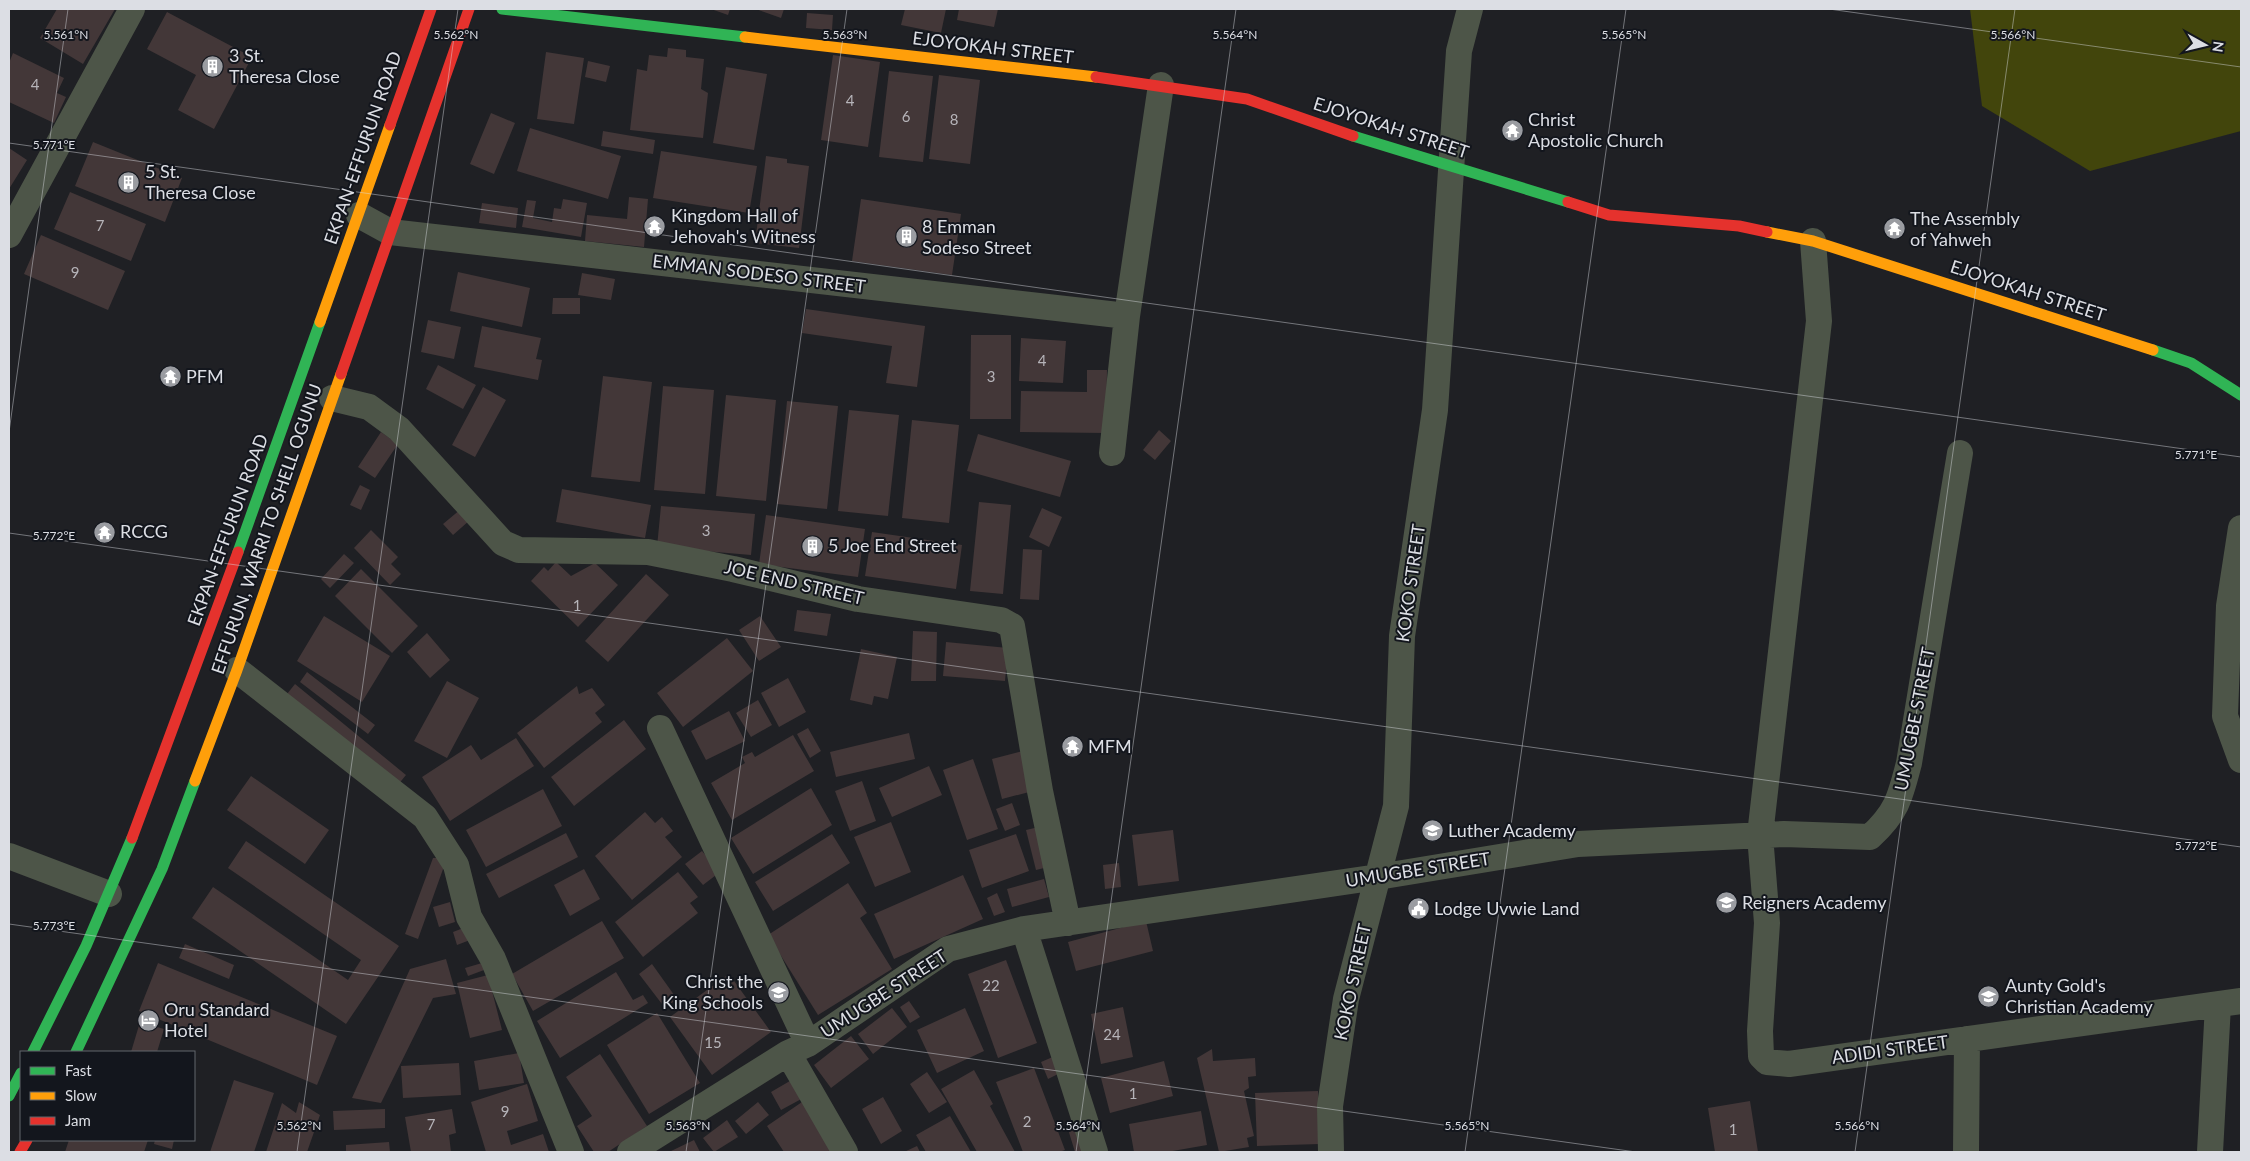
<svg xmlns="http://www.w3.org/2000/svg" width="2250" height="1161" viewBox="0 0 2250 1161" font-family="Lato,sans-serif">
  <rect width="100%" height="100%" fill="#1f2024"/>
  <path fill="#42450c" d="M1970 9H2241V131L2090 171 1982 106Z"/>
  <path fill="#433738" d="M57 9H115L83 64 40 38Z
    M711 9H730L728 15Z
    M756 9H784L781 18Z
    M905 9H946L941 33 901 25Z
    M959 9H998L994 27 957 20Z
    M167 12 252 57 214 129 178 110 196 75 147 49Z
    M807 13 833 15 832 30 806 28Z
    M668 48 686 50V57L704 59 701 89 708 93 703 138 630 130 637 69 647 71 649 55 667 57Z
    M546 52 584 58 574 124 537 119Z
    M13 53 64 78 57 93 66 97 54 123 9 102V63Z
    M833 55 880 62 868 147 821 140Z
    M588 61 610 66 606 82 585 77Z
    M726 67 767 74 754 150 713 143Z
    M889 71 933 76 923 162 879 157Z
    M939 75 980 80 970 164 929 159Z
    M491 113 515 123 494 174 470 164Z
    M530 128 621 156 608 199 517 171Z
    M603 131 655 140 653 154 601 146Z
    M93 142 182 178 165 222 75 186Z
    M9 148 27 160 9 189Z
    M661 151 757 166 749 213 653 198Z
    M766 156 787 159V163L809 166 799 248 755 243Z
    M70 192 146 224 131 261 54 229Z
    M629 197 648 199 644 247 585 241 587 215 627 219Z
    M563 199 587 203 581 237 522 227 527 200 536 201 533 218 552 222 554 208 561 209Z
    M861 199 961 214 952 275 852 261Z
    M482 203 518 208 516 228 479 223Z
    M41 235 125 271 108 310 24 274Z
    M458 272 530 288 522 327 450 311Z
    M582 273 615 279 611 300 578 295Z
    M553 298H580V314H552Z
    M806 309 925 326 917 387 886 383 892 346 802 333Z
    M428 320 461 327 454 359 421 352Z
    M482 326 541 338 536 359 542 360 538 380 474 367Z
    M971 335H1011V419H970Z
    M1021 338 1066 341 1063 383 1019 381Z
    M438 365 476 385 463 409 426 389Z
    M1087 370H1107L1106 433 1020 432 1021 391 1087 392Z
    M603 376 652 382 640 482 591 477Z
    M663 386 714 390 705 494 654 490Z
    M483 387 506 400 475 457 452 445Z
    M726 395 776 400 766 501 716 496Z
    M787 401 838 406 827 509 777 504Z
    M849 410 899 415 888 516 838 511Z
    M912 420 959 425 949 523 902 518Z
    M1159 430 1171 441 1155 460 1143 450Z
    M381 432 398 444 375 478 358 467Z
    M978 434 1071 461 1060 497 967 471Z
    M360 485 370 490 361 510 350 505Z
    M562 489 651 505 645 538 556 522Z
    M979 502 1011 505 1003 594 970 591Z
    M661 506 755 514 751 555 657 547Z
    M1042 508 1062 517 1049 547 1029 537Z
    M461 509 470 520 453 535 443 524Z
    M766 515 865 529 858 577 759 564Z
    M371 530 398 557 391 564 401 574 390 585 354 548Z
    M872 532 962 545 956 589 865 576Z
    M1023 549 1042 550 1039 600 1020 599Z
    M344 554 354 563 330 588 321 579Z
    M556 562 571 576 595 563 618 585 578 627 531 581 544 567 548 571Z
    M361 569 418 626 392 653 335 596Z
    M646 574 669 595 608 662 585 641Z
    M797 610 831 614 827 636 794 631Z
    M324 616 390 656 362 702 297 661Z
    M760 616 781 647 759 661 739 630Z
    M913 631 937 632 936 681H911Z
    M427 633 450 660 430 678 407 652Z
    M727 638 753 671 683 727 657 693Z
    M946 642 1008 648 1005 681 943 676Z
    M861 649 897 657 888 699 874 696 872 705 850 700Z
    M307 672 375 725 368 734 300 682Z
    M788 678 806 712 779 727 761 693Z
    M447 681 479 698 447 758 414 741Z
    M295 684 406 775 397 786 287 694Z
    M577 686 579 694 592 688 605 705 595 713 602 722 544 768 517 733Z
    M758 700 772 725 751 737 736 713Z
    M729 711 745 741 706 760 691 731Z
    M624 720 646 749 574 806 551 777Z
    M808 728 821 751 810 758 797 734Z
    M909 733 915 759 836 777 830 752Z
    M793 735 814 771 732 820 711 783 745 763 742 757 752 752 755 757Z
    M516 738 534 766 450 821 422 777 471 745 481 760Z
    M1023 751 1033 791 1002 799 992 759Z
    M973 759 998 829 967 840 943 770Z
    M929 766 942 795 892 817 879 788Z
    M251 776 329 830 305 864 227 810Z
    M862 781 876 821 850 831 835 791Z
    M811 788 832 825 753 874 731 838Z
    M543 789 562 826 486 867 466 830Z
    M1012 803 1020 825 1005 831 996 809Z
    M645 812 655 823 662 817 673 831 665 837 682 857 632 900 595 856Z
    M891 822 911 872 875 887 854 837Z
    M1043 826 1052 866 1036 870 1026 830Z
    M1173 830 1179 881 1138 886 1132 835Z
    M566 833 578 857 499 898 486 874Z
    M832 834 850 863 773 911 755 882Z
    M1016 834 1029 871 982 888 969 850Z
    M246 841 399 946 346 1024 192 918 213 887 348 980 361 960 228 868Z
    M702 851 720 872 703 885 685 864Z
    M433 858H447L418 939 405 934Z
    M1119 863 1121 887 1105 889 1103 865Z
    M584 869 600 899 570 916 554 885Z
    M678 872 698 897 690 903 698 913 643 957 615 922Z
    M963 875 983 919 894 959 874 914Z
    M1044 879 1049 897 1012 907 1007 889Z
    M848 883 867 913 860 918 892 969 818 1015 768 935Z
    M997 893 1005 912 994 916 987 898Z
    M450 902 455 922 439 927 433 907Z
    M602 921 624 958 533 1011 512 974Z
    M1146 921 1153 951 1076 971 1068 942Z
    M466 927 470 940 457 945 453 932Z
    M185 944 234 965 229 979 179 958Z
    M446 959 456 994 433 998 381 1103 352 1098 410 969Z
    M1006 960 1037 1043 998 1058 968 974Z
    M158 963 337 1036 317 1085 139 1011Z
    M482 963 484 970 468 976 465 968Z
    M652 964 677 999 665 1008 639 974Z
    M616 972 633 1000 643 995 648 1003 560 1058 537 1021Z
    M729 974 771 1032 712 1075 670 1017Z
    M488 975 502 1030 470 1038 457 983Z
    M909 1001 920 1017 910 1023 900 1007Z
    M1123 1007 1133 1057 1101 1064 1091 1014Z
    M892 1008 907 1027 873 1054 858 1034Z
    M965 1008 984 1051 937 1073 917 1030Z
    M657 1013 700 1083 649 1114 607 1045Z
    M140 1022 164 1029 157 1052H131Z
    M851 1036 869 1059 831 1088 814 1065Z
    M1212 1049 1213 1061 1255 1058 1256 1076 1248 1077 1249 1088 1244 1091 1254 1136 1247 1138 1249 1147 1219 1152 1197 1058Z
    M519 1053 524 1083 479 1090 474 1061Z
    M600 1054 647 1126 608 1152H594L577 1126 592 1116 566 1077Z
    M1055 1056 1062 1072 1048 1079 1041 1062Z
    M1164 1061 1173 1096 1110 1113 1101 1078Z
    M459 1063 461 1095 403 1098 401 1066Z
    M1034 1068 1065 1150 1059 1152H1023L996 1082Z
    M974 1070 993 1104 990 1106 1015 1152H977L941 1089Z
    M927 1072 947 1102 929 1113 910 1084Z
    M795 1078 805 1097 781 1110 771 1092Z
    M234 1080 274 1093 254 1152H210Z
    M527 1084 538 1121 507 1131 511 1145 543 1134 549 1152H486L471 1102Z
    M1318 1091 1320 1144 1257 1146 1255 1093Z
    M883 1097 902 1131 881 1144 862 1109Z
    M1750 1101 1758 1152H1715L1708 1108Z
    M299 1102 320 1115 307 1152H266L282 1103 296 1113Z
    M758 1102 769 1115 746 1134 735 1121Z
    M802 1102 835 1152H784L767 1126Z
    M385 1109V1128L334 1130 333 1111Z
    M452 1109 456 1133 449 1135 451 1152H411L405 1117Z
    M1201 1111 1207 1145 1167 1152H1134L1129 1124Z
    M950 1116 971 1152H926L916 1135Z
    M727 1120 738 1137 714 1152 703 1138Z
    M1080 1122 1089 1152H1075L1067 1126Z
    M69 1140H148L144 1152H65Z
    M155 1140H174L172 1149 154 1144Z
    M694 1140 700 1152H669Z
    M389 1142 390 1152H346V1145Z
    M917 1146 920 1152H904Z"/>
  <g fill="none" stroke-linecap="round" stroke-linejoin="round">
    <path stroke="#4d5548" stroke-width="26" d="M359 215 390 232 1127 316
      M9 235 132 9
      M1813 241 1819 321 1760 835 1767 923 1760 1031 1761 1056 1767 1062 1789 1064 2241 1001
      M332 398 369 407 399 429 503 543 519 550 648 552 733 569 858 599 1001 620 1012 626 1040 791 1068 923
      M1112 453 1127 316 1161 85
      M2241 528 2229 606 2225 716 2241 760
      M237 670 425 817 456 865 469 917 493 959 571 1152
      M660 728 808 1044
      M9 856 109 894
      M1024 929 1095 1152
      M788 1053 845 1152
      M630 1152 788 1053 808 1044 948 949 1024 929 1378 877 1578 844 1784 834 1870 837C1897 812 1900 798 1909 763L1960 453
      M1331 1152 1330 1106 1346 999 1396 806 1402 636 1435 410 1459 51 1470 9
      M1966 1152 1967 1039
      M2210 1152 2218 1005"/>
    <path stroke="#30b455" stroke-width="11" d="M502 9 745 37
      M1353 136 1568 202
      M2153 350 2191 363 2241 395
      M238 552 320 322
      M33 1052 86 946 132 838
      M76 1052 162 869 195 781
      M9 1096 21 1073"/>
    <path stroke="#ff9f0a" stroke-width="11" d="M745 37 1096 77
      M1767 232 1813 241 2153 350
      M320 322 390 125
      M195 781 237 670 341 374"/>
    <path stroke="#e5322d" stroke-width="11" d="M1096 77 1247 99 1353 136
      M390 125 431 9
      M1568 202 1609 215 1739 226 1767 232
      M341 374 469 9
      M132 838 238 552
      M20 1152 27 1140"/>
  </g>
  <path fill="none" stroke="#dcdee4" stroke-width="1" stroke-opacity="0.45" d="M1829 9 2241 67M9 143 2241 457M9 432 68 9M9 533 2241 847M9 924 1636 1152M297 1152 458 9M686 1152 847 9M1076 1152 1236 9M1465 1152 1626 9M1855 1152 2015 9"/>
  <defs>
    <symbol id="building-disc" viewBox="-11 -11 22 22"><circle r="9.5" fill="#9a9ca1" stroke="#13161d"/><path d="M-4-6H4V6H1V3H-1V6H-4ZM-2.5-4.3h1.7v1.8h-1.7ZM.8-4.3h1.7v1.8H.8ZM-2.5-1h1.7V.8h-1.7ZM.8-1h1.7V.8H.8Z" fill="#fff"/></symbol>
    <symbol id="temple-disc" viewBox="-11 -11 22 22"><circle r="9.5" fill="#9a9ca1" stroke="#13161d"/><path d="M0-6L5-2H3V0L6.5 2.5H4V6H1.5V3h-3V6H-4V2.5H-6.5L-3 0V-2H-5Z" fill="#fff"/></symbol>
    <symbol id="school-disc" viewBox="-11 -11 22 22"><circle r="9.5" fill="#9a9ca1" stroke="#13161d"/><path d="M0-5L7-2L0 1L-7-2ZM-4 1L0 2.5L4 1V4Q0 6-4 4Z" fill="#fff"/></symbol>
    <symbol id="civic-disc" viewBox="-11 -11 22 22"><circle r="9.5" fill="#9a9ca1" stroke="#13161d"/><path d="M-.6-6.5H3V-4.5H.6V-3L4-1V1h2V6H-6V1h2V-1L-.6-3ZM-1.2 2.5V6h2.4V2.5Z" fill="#fff"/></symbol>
    <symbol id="hotel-disc" viewBox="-11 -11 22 22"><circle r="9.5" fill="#9a9ca1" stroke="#13161d"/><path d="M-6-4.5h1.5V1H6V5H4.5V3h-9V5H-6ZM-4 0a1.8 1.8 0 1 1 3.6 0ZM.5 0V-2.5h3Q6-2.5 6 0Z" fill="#fff"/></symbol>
  </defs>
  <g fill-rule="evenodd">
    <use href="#building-disc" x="200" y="54" width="25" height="25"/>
    <use href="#temple-disc" x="1500" y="118" width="25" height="25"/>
    <use href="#building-disc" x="116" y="170" width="25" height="25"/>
    <use href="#temple-disc" x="642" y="214" width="25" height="25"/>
    <use href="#temple-disc" x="1882" y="216" width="25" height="25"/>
    <use href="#building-disc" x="894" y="224" width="25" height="25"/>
    <use href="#temple-disc" x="158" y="364" width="25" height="25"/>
    <use href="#temple-disc" x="92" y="520" width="25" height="25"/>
    <use href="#building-disc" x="800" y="534" width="25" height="25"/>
    <use href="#temple-disc" x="1060" y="734" width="25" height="25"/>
    <use href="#school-disc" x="1420" y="818" width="25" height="25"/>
    <use href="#school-disc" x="1714" y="890" width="25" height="25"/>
    <use href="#civic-disc" x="1406" y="896" width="25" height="25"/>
    <use href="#school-disc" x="766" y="980" width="25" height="25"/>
    <use href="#school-disc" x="1976" y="984" width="25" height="25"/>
    <use href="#hotel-disc" x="136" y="1008" width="25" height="25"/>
  </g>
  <g text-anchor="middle" stroke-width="4" stroke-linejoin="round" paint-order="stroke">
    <g font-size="15" fill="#b6b4b9">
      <text x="35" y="90">4</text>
      <text x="850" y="106">4</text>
      <text x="906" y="122">6</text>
      <text x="954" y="125">8</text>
      <text x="100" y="231">7</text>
      <text x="75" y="278">9</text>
      <text x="1042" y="366">4</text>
      <text x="991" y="382">3</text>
      <text x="706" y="536">3</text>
      <text x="577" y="611">1</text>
      <text x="991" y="991">22</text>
      <text x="1112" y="1040">24</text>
      <text x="713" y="1048">15</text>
      <text x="1133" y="1099">1</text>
      <text x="505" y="1117">9</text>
      <text x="1027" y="1127">2</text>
      <text x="431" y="1130">7</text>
      <text x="1733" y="1135">1</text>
    </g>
    <g font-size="18" fill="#dcdee4" stroke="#13161d">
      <text transform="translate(993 48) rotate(7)" y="6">EJOYOKAH STREET</text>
      <text transform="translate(1391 128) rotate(18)" y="6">EJOYOKAH STREET</text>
      <text transform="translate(363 148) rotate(-71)" y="6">EKPAN-EFFURUN ROAD</text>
      <text transform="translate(759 274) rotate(7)" y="6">EMMAN SODESO STREET</text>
      <text transform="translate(2028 291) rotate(18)" y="6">EJOYOKAH STREET</text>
      <text transform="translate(267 529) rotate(-71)" y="6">EFFURUN, WARRI TO SHELL OGUNU</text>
      <text transform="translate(228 530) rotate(-70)" y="6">EKPAN-EFFURUN ROAD</text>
      <text transform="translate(794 583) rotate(13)" y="6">JOE END STREET</text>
      <text transform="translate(1411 583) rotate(-82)" y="6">KOKO STREET</text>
      <text transform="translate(1915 719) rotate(-79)" y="6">UMUGBE STREET</text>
      <text transform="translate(1418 870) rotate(-9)" y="6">UMUGBE STREET</text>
      <text transform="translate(1353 982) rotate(-78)" y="6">KOKO STREET</text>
      <text transform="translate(884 994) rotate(-33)" y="6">UMUGBE STREET</text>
      <text transform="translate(1890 1050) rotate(-8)" y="6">ADIDI STREET</text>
    </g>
    <g font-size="18" fill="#dcdee4" stroke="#13161d" text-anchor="start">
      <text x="229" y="62">3 St.<tspan x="229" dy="21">Theresa Close</tspan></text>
      <text x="1528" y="126">Christ<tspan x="1528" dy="21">Apostolic Church</tspan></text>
      <text x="145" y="178">5 St.<tspan x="145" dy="21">Theresa Close</tspan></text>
      <text x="671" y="222">Kingdom Hall of<tspan x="671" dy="21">Jehovah's Witness</tspan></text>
      <text x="1910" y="225">The Assembly<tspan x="1910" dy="21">of Yahweh</tspan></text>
      <text x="922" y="233">8 Emman<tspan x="922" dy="21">Sodeso Street</tspan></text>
      <text x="186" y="383">PFM</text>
      <text x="120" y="538">RCCG</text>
      <text x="828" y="552">5 Joe End Street</text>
      <text x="1088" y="753">MFM</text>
      <text x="1448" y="837">Luther Academy</text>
      <text x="1742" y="909">Reigners Academy</text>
      <text x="1434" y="915">Lodge Uvwie Land</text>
      <text x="763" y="988" text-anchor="end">Christ the<tspan x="763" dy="21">King Schools</tspan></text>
      <text x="2005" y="992">Aunty Gold's<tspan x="2005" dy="21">Christian Academy</tspan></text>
      <text x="164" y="1016">Oru Standard<tspan x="164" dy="21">Hotel</tspan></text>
    </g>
  </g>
  <g font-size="12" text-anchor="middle" fill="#dcdee4" stroke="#13161d" stroke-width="4" stroke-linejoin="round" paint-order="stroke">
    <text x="66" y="39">5.561°N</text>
    <text x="456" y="39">5.562°N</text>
    <text x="845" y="39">5.563°N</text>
    <text x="1235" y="39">5.564°N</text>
    <text x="1624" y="39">5.565°N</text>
    <text x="2013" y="39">5.566°N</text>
    <text x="54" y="149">5.771°E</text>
    <text x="2196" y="459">5.771°E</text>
    <text x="54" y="540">5.772°E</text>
    <text x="2196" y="850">5.772°E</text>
    <text x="54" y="930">5.773°E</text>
    <text x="299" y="1130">5.562°N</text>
    <text x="688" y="1130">5.563°N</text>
    <text x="1078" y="1130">5.564°N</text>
    <text x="1467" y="1130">5.565°N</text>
    <text x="1857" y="1130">5.566°N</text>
  </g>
  <rect width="2250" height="1161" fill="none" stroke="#dcdee4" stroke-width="20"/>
  <rect x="20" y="1051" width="175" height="90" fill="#13161d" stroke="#63666d"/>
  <rect x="30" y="1067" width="25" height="8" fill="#30b455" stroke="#63666d"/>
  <text x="65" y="1076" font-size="15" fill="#dcdee4">Fast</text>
  <rect x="30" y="1092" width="25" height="8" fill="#ff9f0a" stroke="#63666d"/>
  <text x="65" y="1101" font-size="15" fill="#dcdee4">Slow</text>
  <rect x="30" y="1117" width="25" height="8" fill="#e5322d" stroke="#63666d"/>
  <text x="65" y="1126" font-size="15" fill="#dcdee4">Jam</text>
  <g transform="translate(2205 45) rotate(98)" stroke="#13161d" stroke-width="4" paint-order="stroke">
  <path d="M0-4L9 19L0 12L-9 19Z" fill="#dcdee4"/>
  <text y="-8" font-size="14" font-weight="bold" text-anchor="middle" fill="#dcdee4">N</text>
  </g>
</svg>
